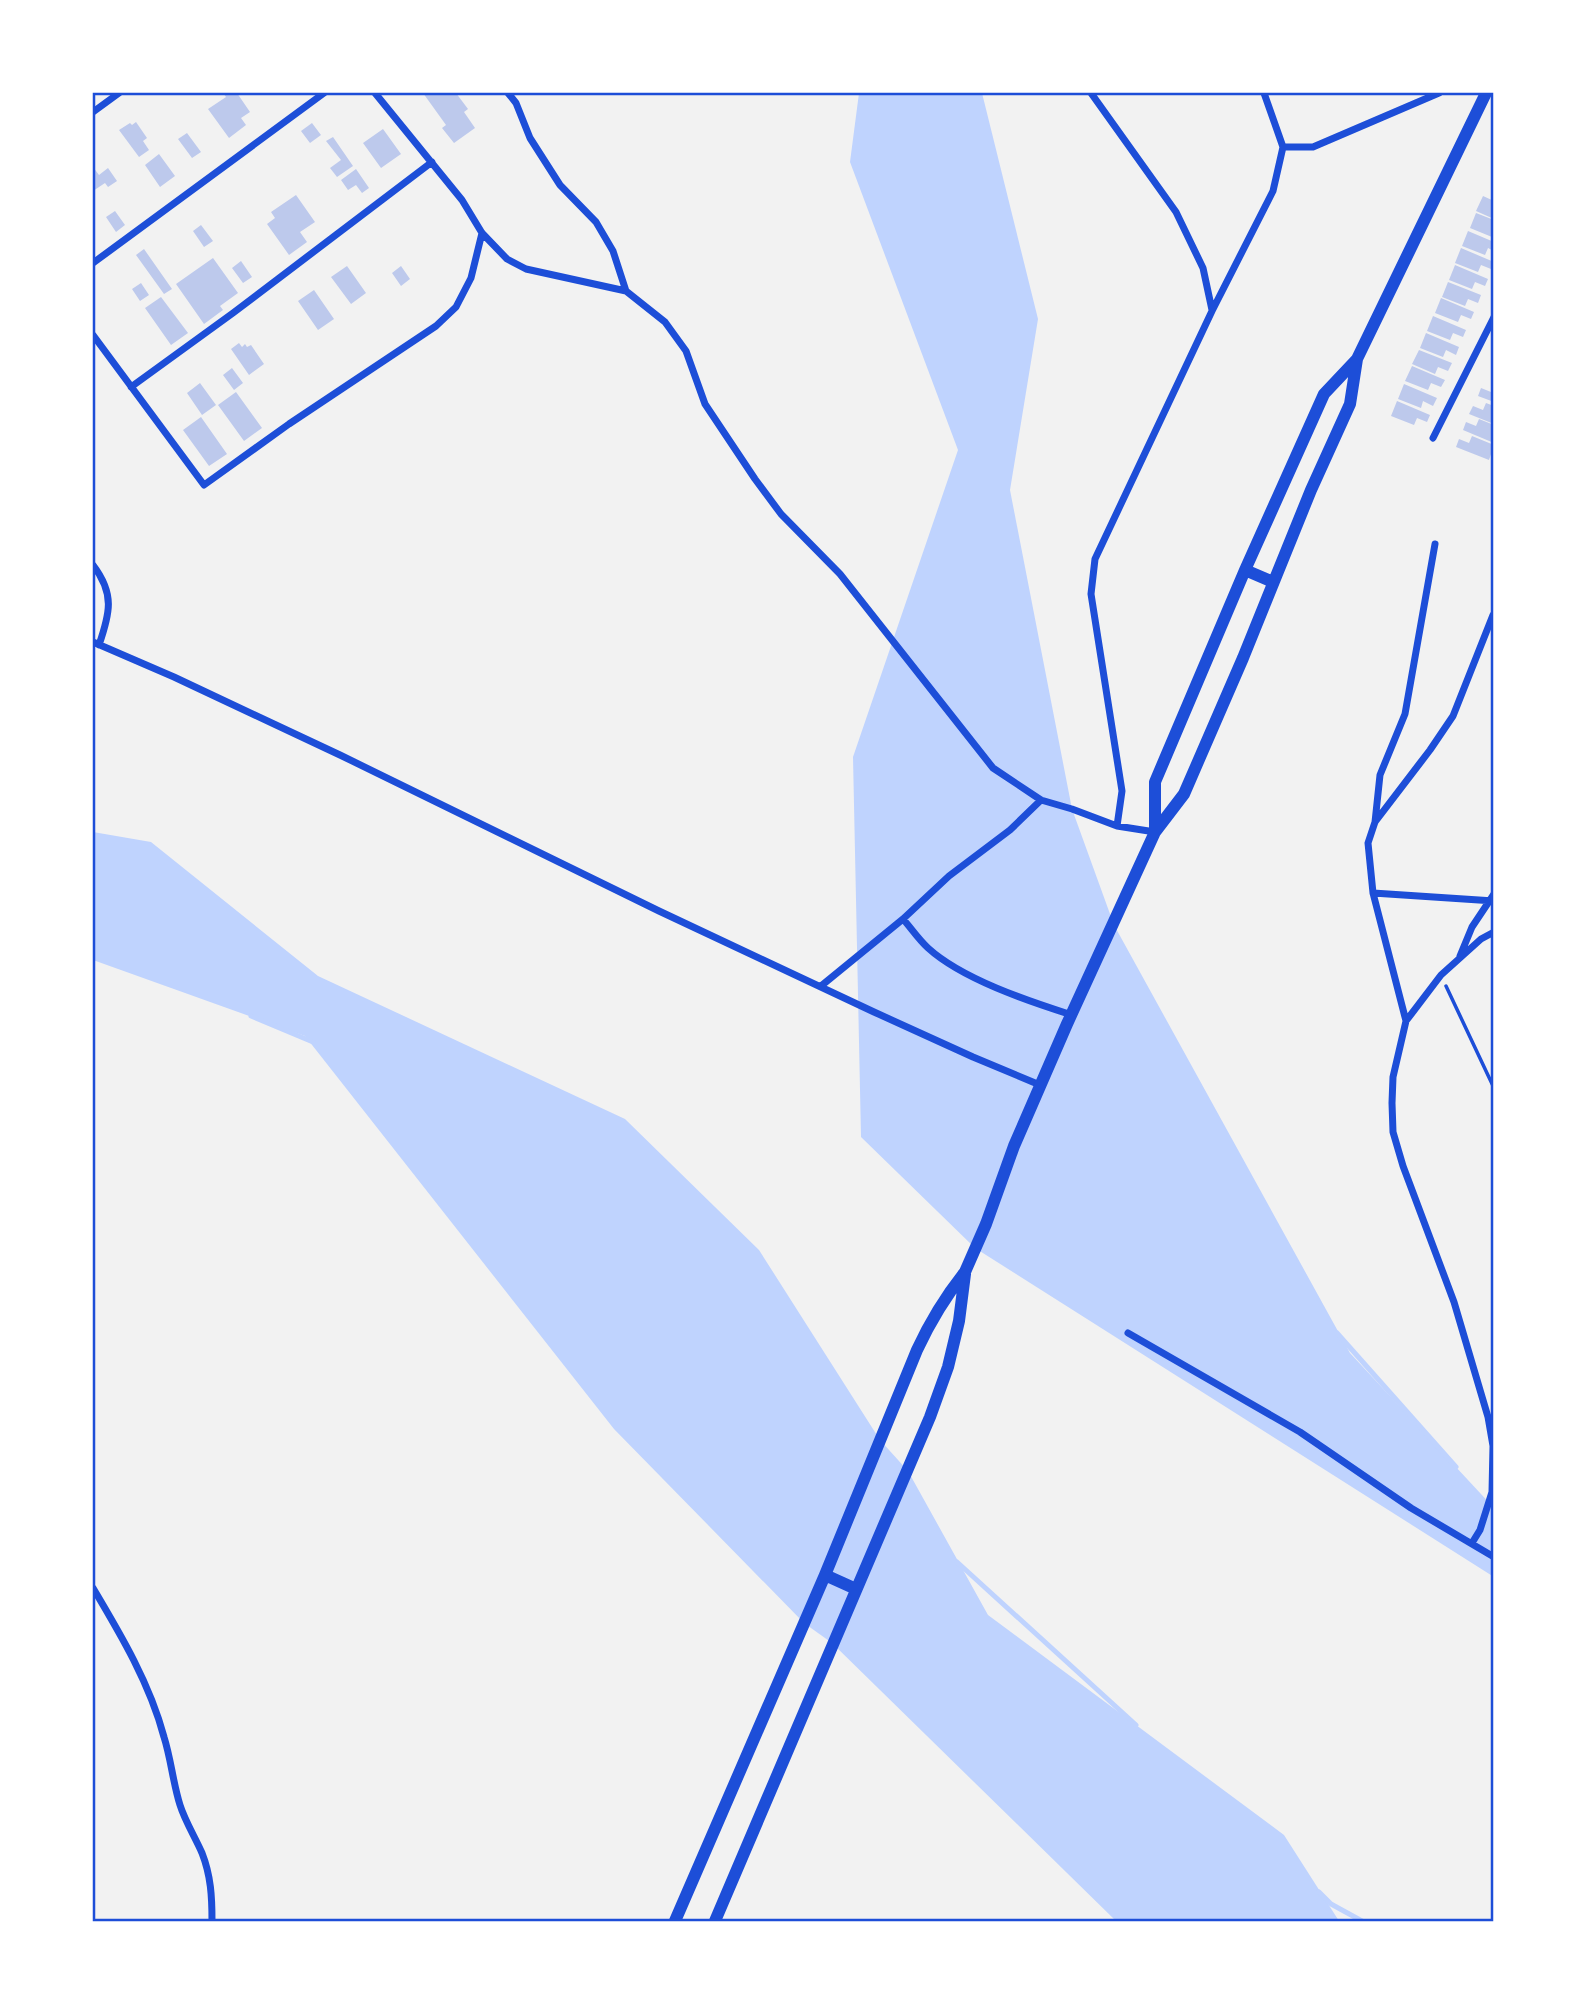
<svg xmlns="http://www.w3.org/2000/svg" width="1587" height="2014" viewBox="0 0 1587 2014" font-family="'DM Sans',sans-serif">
  <rect width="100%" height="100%" fill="#f2f2f2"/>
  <path fill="#bfd3fe" d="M859 93H982L1038 319 1010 490 1072 809 1114 925 1350 1353 1494 1508V1577L975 1248 861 1137 853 757 958 450 850 162Z
    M93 832 151 842 318 976 625 1119 759 1250 880 1440 908 1471 988 1615 1284 1835 1339 1921H1116L832 1643 804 1623 614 1429 305 1036 93 960Z"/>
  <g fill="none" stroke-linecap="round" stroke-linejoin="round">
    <path stroke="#bfd3fe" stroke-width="5" d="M251 1016 313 1042
      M1337 1333 1456 1467
      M957 1562 1136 1725
      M1319 1892 1331 1904 1362 1921"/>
  </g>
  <path fill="#bdc9ec" d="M223 93H237L250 112 241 118 246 125 229 138 208 109 226 97Z
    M423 93H456L468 109 464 112 475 128 454 143 442 128 446 125Z
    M136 122 147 138 143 141 149 150 139 157 119 130 130 123 132 125Z
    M312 123 321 135 310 143 301 131Z
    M383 129 401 154 381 168 363 143Z
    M187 133 201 152 192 158 178 139Z
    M333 137 353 166 337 177 330 168 341 160 326 141Z
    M159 154 175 176 160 187 145 165Z
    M93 167 99 175 108 168 117 181 108 187 105 183 93 191Z
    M356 169 369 188 362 193 356 185 348 190 341 180Z
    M296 195 315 222 300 232 307 242 289 255 267 224 275 218 271 212Z
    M1483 196 1494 201V219L1476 211Z
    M115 211 125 225 116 232 106 217Z
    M1476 213 1494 220 1492 237 1470 228Z
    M201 225 213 241 204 247 193 231Z
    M1468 231 1494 242V251L1488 248 1485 255 1462 246Z
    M1461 248 1494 262 1491 269 1481 265 1478 272 1455 263Z
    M144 249 172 289 164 294 136 255Z
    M213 258 238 293 220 306 223 310 204 324 176 284Z
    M241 261 252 277 243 283 232 268Z
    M1455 265 1488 279 1485 286 1475 282 1472 289 1449 280Z
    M347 266 366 293 351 304 331 277Z
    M401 266 410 279 401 286 392 273Z
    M1448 282 1481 295 1478 303 1468 299 1465 306 1442 297Z
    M141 283 149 295 140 301 132 289Z
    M314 290 334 319 318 330 298 301Z
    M161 297 188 333 171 345 145 308Z
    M1441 298 1474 312 1471 319 1461 315 1458 322 1435 313Z
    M1433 316 1466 330 1463 337 1453 333 1450 340 1427 331Z
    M1426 333 1459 347 1456 355 1446 350 1443 357 1420 348Z
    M239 343 242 347 245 344 247 347 251 345 264 364 249 375 231 349Z
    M1419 350 1452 363 1448 371 1438 367 1435 374 1412 364Z
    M1412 366 1445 380 1441 387 1431 383 1428 390 1405 381Z
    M232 368 243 383 234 390 223 375Z
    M200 383 216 405 202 415 187 393Z
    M1404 384 1437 398 1433 406 1423 401 1421 408 1398 399Z
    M1494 384V402L1478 396 1481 388 1491 392Z
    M236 392 262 428 244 441 218 405Z
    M1397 401 1430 415 1427 422 1417 418 1414 425 1391 416Z
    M1486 403 1494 406V424L1469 414 1473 406 1483 410Z
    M201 417 227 454 209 466 183 430Z
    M1479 419 1494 425V443L1463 430 1466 422 1476 426Z
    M1472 436 1494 445 1489 460 1456 447 1459 439 1469 443Z"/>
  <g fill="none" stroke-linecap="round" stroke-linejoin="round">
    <path stroke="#1d4ed8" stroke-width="3.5" d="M1446 986 1494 1088"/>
    <path stroke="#1d4ed8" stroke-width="7" d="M375 93 462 200 482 233 507 259 526 269 626 291 665 322 686 351 705 404 755 479 781 514 840 574 993 768 1041 800 1072 809 1117 826 1155 832
      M508 93 516 103 530 138 560 185 596 222 613 251 626 291
      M1091 93 1176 212 1203 268 1212 310
      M93 112 119 93
      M1283 147H1313L1439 93
      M93 263 324 93
      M93 335 204 485 289 424 436 326 456 307 471 278 482 233
      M131 387 233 313 432 162
      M1433 438 1494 317
      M93 565C115 594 110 613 99 645
      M93 642 174 677 340 755 659 911 874 1012 973 1057 1040 1085
      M1375 822 1380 775 1405 714 1435 544
      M1117 826 1122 791 1091 594 1095 559 1212 311 1273 191 1283 147 1264 93
      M1373 893 1494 901
      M903 919C911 928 919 940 928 948 962 979 1028 1001 1072 1015
      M1460 956 1472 927 1494 894
      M821 986 903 919 949 876 1010 830 1041 800
      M1406 1021 1373 893 1368 843 1375 822 1430 750 1453 716 1493 615
      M1128 1333 1300 1432 1411 1508 1494 1557
      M1472 1543 1480 1530 1492 1492 1493 1446 1488 1417 1454 1302 1403 1166 1393 1132 1392 1103 1393 1077 1406 1021 1441 975 1481 939 1494 932
      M93 1588C121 1635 150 1684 164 1737 171 1759 173 1783 180 1805 185 1821 195 1837 202 1853 211 1876 212 1897 212 1921"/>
    <path stroke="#1d4ed8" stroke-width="12" d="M1245 570 1273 582
      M1155 832V782L1245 570 1324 394 1357 359
      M825 1575 856 1589
      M675 1921 825 1575 917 1350C930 1322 945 1297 965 1272L986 1224 1014 1146 1067 1024 1155 832 1184 794 1243 658 1311 490 1350 404 1357 359 1486 93
      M715 1921 930 1417 948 1367 959 1321 965 1274"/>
  </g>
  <rect width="1587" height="2014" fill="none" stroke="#ffffff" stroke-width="189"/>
  <rect x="94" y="94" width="1398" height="1826" fill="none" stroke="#1d4ed8" stroke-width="2.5"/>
</svg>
